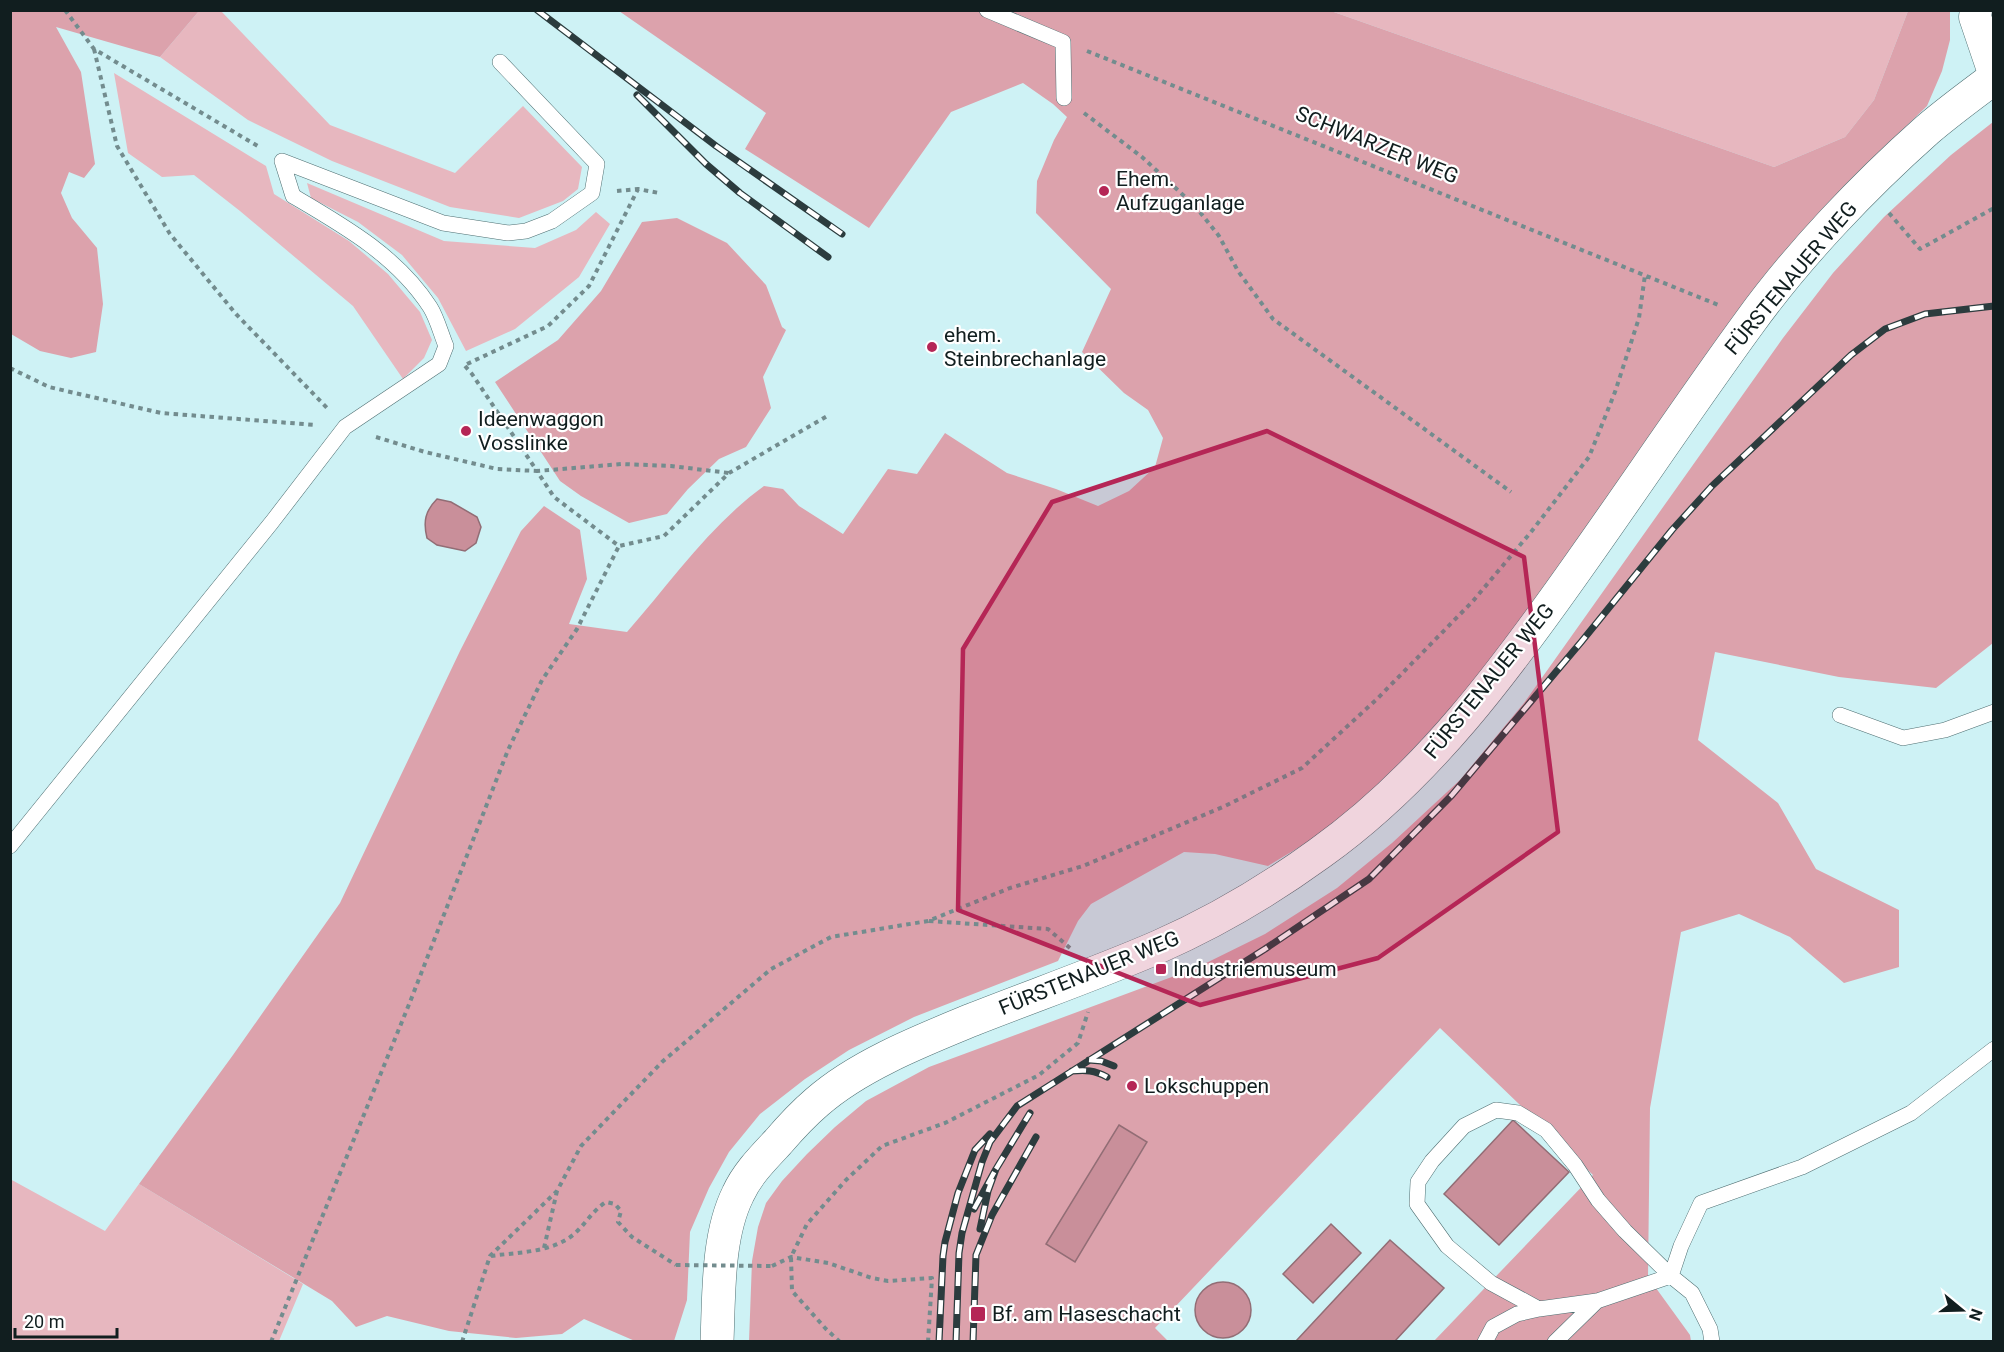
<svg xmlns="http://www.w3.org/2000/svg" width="2004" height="1352" viewBox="0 0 2004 1352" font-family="Roboto,sans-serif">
  <rect width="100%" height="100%" fill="#cef2f5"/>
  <path fill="#e7b7bf" d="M199 11H221L330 125 455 173 523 106 582 167 578 189 563 201 519 218 450 207 332 161 248 120 160 57Z
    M1331 11H1908L1874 100 1845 137 1774 167Z
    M114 73 266 166 274 194 349 241 388 274 420 312 432 340 424 358 403 379 353 306 240 211 194 175 162 177 128 153Z
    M307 183 444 241 535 248 576 230 596 212 610 224 579 277 515 329 466 351 438 298 402 255 358 222 311 198Z
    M10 1179 105 1231 139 1184 303 1284 279 1341H11Z"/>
  <path fill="#dca2ac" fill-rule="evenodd" d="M11 10 199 11 160 57 56 27 81 72 95 164 84 178 69 172 61 193 72 218 97 248 103 304 96 352 71 358 40 351 11 334Z
    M619 11H1331L1774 167 1845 137 1874 100 1908 11H1950V40L1942 71 1927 106 1856 175 1462 696C1418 744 1369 799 1315 837 1300 847 1284 856 1268 866L1215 854 1184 852 1091 904 1078 921 1058 961 914 1017 849 1050 805 1079 760 1114 729 1152 709 1188 690 1232 687 1300 674 1341H635L584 1319 562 1334 516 1338 449 1331 387 1316 356 1327 332 1301 139 1184 233 1055 340 903 460 651 521 531 544 506 580 530 587 579 569 624 627 632C671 582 710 525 764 486L783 489 799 506 843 534 888 469 917 474 945 433 1007 473 1056 489 1098 506 1129 491 1155 467 1163 438 1148 410 1124 393 1082 352 1111 289 1036 213 1037 181 1054 140 1067 117 1053 104 1023 83 951 112 869 228 745 149 766 113Z
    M1993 122V643L1936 688 1839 677 1715 652 1698 740 1778 803 1816 869 1899 910V967L1844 983 1790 937 1739 914 1681 932 1650 1108 1648 1277 1690 1335 1691 1341H1434L1593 1175 1440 1028 1155 1328 1168 1341 749 1342 752 1261 758 1227 766 1203 782 1181 807 1154 835 1127 866 1101 929 1067 1196 968 1265 934 1337 888 1392 843 1460 780 1524 703 1783 338 1833 273 1884 217 1951 155ZM1119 1125 1147 1143 1074 1261 1046 1244Z
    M677 218 727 243 766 285 782 327 786 330 763 377 771 408 746 447 719 459 688 489 667 514 629 523 581 496 560 481 495 382 558 340 601 291 642 222Z"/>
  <path fill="#c98f9a" stroke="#926d75" stroke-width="1.5" d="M437 499 451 502 477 517 481 527 476 543 465 551 437 545 427 538C423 522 425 511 437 499Z
    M1513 1120 1569 1172 1499 1245 1444 1194Z
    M1119 1125 1147 1142 1075 1262 1046 1244Z
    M1331 1224 1361 1253 1313 1303 1283 1274Z
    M1390 1240 1444 1288 1395 1341H1296Z
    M1195 1310a28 28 0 1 1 56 0a28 28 0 1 1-56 0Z"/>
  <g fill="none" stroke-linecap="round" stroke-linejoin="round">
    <defs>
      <path id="service" d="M987 10 1063 42 1064 98
        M1840 715 1903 738 1945 730 1994 712
        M10 846 272 522 345 427 439 364 446 346C441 334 437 318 430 307 397 256 344 226 293 196L282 161 443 223 508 233 526 231 552 221 592 193 597 164 500 62
        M1485 1342 1493 1327 1517 1314 1539 1309
        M1555 1342 1597 1301
        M1712 1342 1710 1329 1692 1293 1671 1276 1625 1231 1598 1200 1575 1165 1546 1130 1518 1113 1496 1110 1464 1126 1432 1161 1418 1182 1417 1204 1447 1246 1491 1283 1539 1309 1597 1301 1671 1276 1681 1246 1701 1203 1802 1167 1911 1113 1994 1049"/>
      <path id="minor" d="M1976 10 1975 17 1994 73"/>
      <path id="tertiary" d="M717 1342C719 1295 717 1236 738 1194 747 1174 763 1158 778 1142 790 1128 803 1114 817 1102 859 1065 923 1040 974 1019 1035 995 1098 973 1158 947 1215 922 1269 890 1320 853 1428 776 1506 669 1582 561 1638 482 1692 401 1749 323 1798 255 1864 186 1927 130 1948 112 1971 95 1994 78"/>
    </defs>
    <use href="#service" stroke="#4f6f72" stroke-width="16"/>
    <use href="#minor" stroke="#4f6f72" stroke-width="33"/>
    <use href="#tertiary" stroke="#4f6f72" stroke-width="34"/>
    <path stroke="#738c8e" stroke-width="4" stroke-dasharray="4.5 4.5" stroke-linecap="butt" d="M65 10 94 49 261 148
      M94 49 117 146 170 234 236 314 329 410
      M1087 51 1721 306
      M1084 113 1142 157 1195 206 1219 236 1238 271 1273 319 1511 492
      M617 191 638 189 659 193
      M1889 213 1920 249 1994 208
      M467 364 548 326 589 286 638 189
      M465 366 472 374 537 471 622 464 671 466 729 473
      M10 368 49 387 161 413 316 425
      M376 437 425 452 497 469 537 471 554 497 619 546 664 536 729 473 829 415
      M929 921 1048 929 1070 948
      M544 1248 557 1191
      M491 1256C518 1252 550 1253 573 1235 585 1225 592 1211 606 1202L615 1204 621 1211 618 1222 632 1237 676 1265
      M772 1266 791 1257 828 1263 872 1278 888 1281 932 1278 928 1342
      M271 1342 410 1002 508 750 542 680 577 629 619 546
      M462 1342 490 1256 557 1191 581 1146 662 1062 771 969 831 937 928 921 1010 888 1083 866 1225 806 1302 768 1377 699 1473 601 1531 532 1589 457 1615 392 1639 318 1645 275
      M840 1342 826 1329 792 1291 791 1257 807 1224 846 1180 882 1146 945 1123 1039 1075 1078 1043 1088 1012"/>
    <use href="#service" stroke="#fff" stroke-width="15"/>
    <use href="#minor" stroke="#fff" stroke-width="32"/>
    <use href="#tertiary" stroke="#fff" stroke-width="33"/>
    <defs>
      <path id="rail" d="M537 10 716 146 842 234
        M637 95 706 164 740 193 828 257
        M1089 1060 1101 1061 1114 1066
        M1072 1071C1086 1070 1094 1070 1107 1077
        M996 1169 1030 1113
        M974 1209 996 1169 988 1191 980 1229
        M939 1342 943 1256 945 1242 958 1193 975 1150 990 1134
        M956 1342 959 1253 962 1233 982 1162 990 1142 1017 1106 1265 949 1369 879 1452 795 1582 641 1672 530 1712 486 1851 355 1885 329 1925 314 1994 306
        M973 1342 976 1255 992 1215 1036 1137"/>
    </defs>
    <use href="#rail" stroke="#2c3c3e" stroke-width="7"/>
    <use href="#rail" stroke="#fff" stroke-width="4.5" stroke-dasharray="14" stroke-linecap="butt"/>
    <path stroke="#738c8e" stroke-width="4" stroke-dasharray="4.5 4.5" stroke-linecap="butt" d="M676 1265 772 1266"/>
  </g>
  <path fill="#b52656" fill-opacity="0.2" stroke="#b52656" stroke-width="4.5" stroke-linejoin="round" d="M1267 431 1524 557 1558 832 1378 958 1200 1005 958 910 963 649 1052 502Z"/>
  <g fill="#b52656" stroke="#fff" stroke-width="2">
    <circle cx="1104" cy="191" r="6"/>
    <circle cx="932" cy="347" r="6"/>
    <circle cx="466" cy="431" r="6"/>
    <rect x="1155" y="963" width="12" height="12" rx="3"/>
    <circle cx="1132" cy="1086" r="6"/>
    <rect x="970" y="1306" width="16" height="16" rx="3"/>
  </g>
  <g text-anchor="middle" stroke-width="4.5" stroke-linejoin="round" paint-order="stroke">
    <g font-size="21" fill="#111e1f" stroke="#fff">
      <text transform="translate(1377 145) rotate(22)" y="7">SCHWARZER WEG</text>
      <text transform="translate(1791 278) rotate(-50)" y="7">FÜRSTENAUER WEG</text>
      <text transform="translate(1489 681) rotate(-51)" y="7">FÜRSTENAUER WEG</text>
      <text transform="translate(1089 973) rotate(-22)" y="7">FÜRSTENAUER WEG</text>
    </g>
    <g font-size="21" fill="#111e1f" stroke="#fff" text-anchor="start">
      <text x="1116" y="186">Ehem.<tspan x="1116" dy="24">Aufzuganlage</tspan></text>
      <text x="944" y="342">ehem.<tspan x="944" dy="24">Steinbrechanlage</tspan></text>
      <text x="478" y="426">Ideenwaggon<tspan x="478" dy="24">Vosslinke</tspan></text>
      <text x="1173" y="976">Industriemuseum</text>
      <text x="1144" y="1093">Lokschuppen</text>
      <text x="992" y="1321">Bf. am Haseschacht</text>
    </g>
  </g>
  <rect width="2004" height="1352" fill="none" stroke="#111e1f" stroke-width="24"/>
  <g transform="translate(1962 1310) rotate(109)" stroke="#ffffff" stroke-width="4.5" paint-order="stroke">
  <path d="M0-4.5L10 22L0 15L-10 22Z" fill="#111e1f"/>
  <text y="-9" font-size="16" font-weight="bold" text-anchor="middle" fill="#111e1f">N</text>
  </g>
  <path d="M15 1328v9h102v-9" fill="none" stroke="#111e1f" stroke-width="3"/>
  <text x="24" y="1328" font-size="18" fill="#111e1f" stroke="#ffffff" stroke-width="4.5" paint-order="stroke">20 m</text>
</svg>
